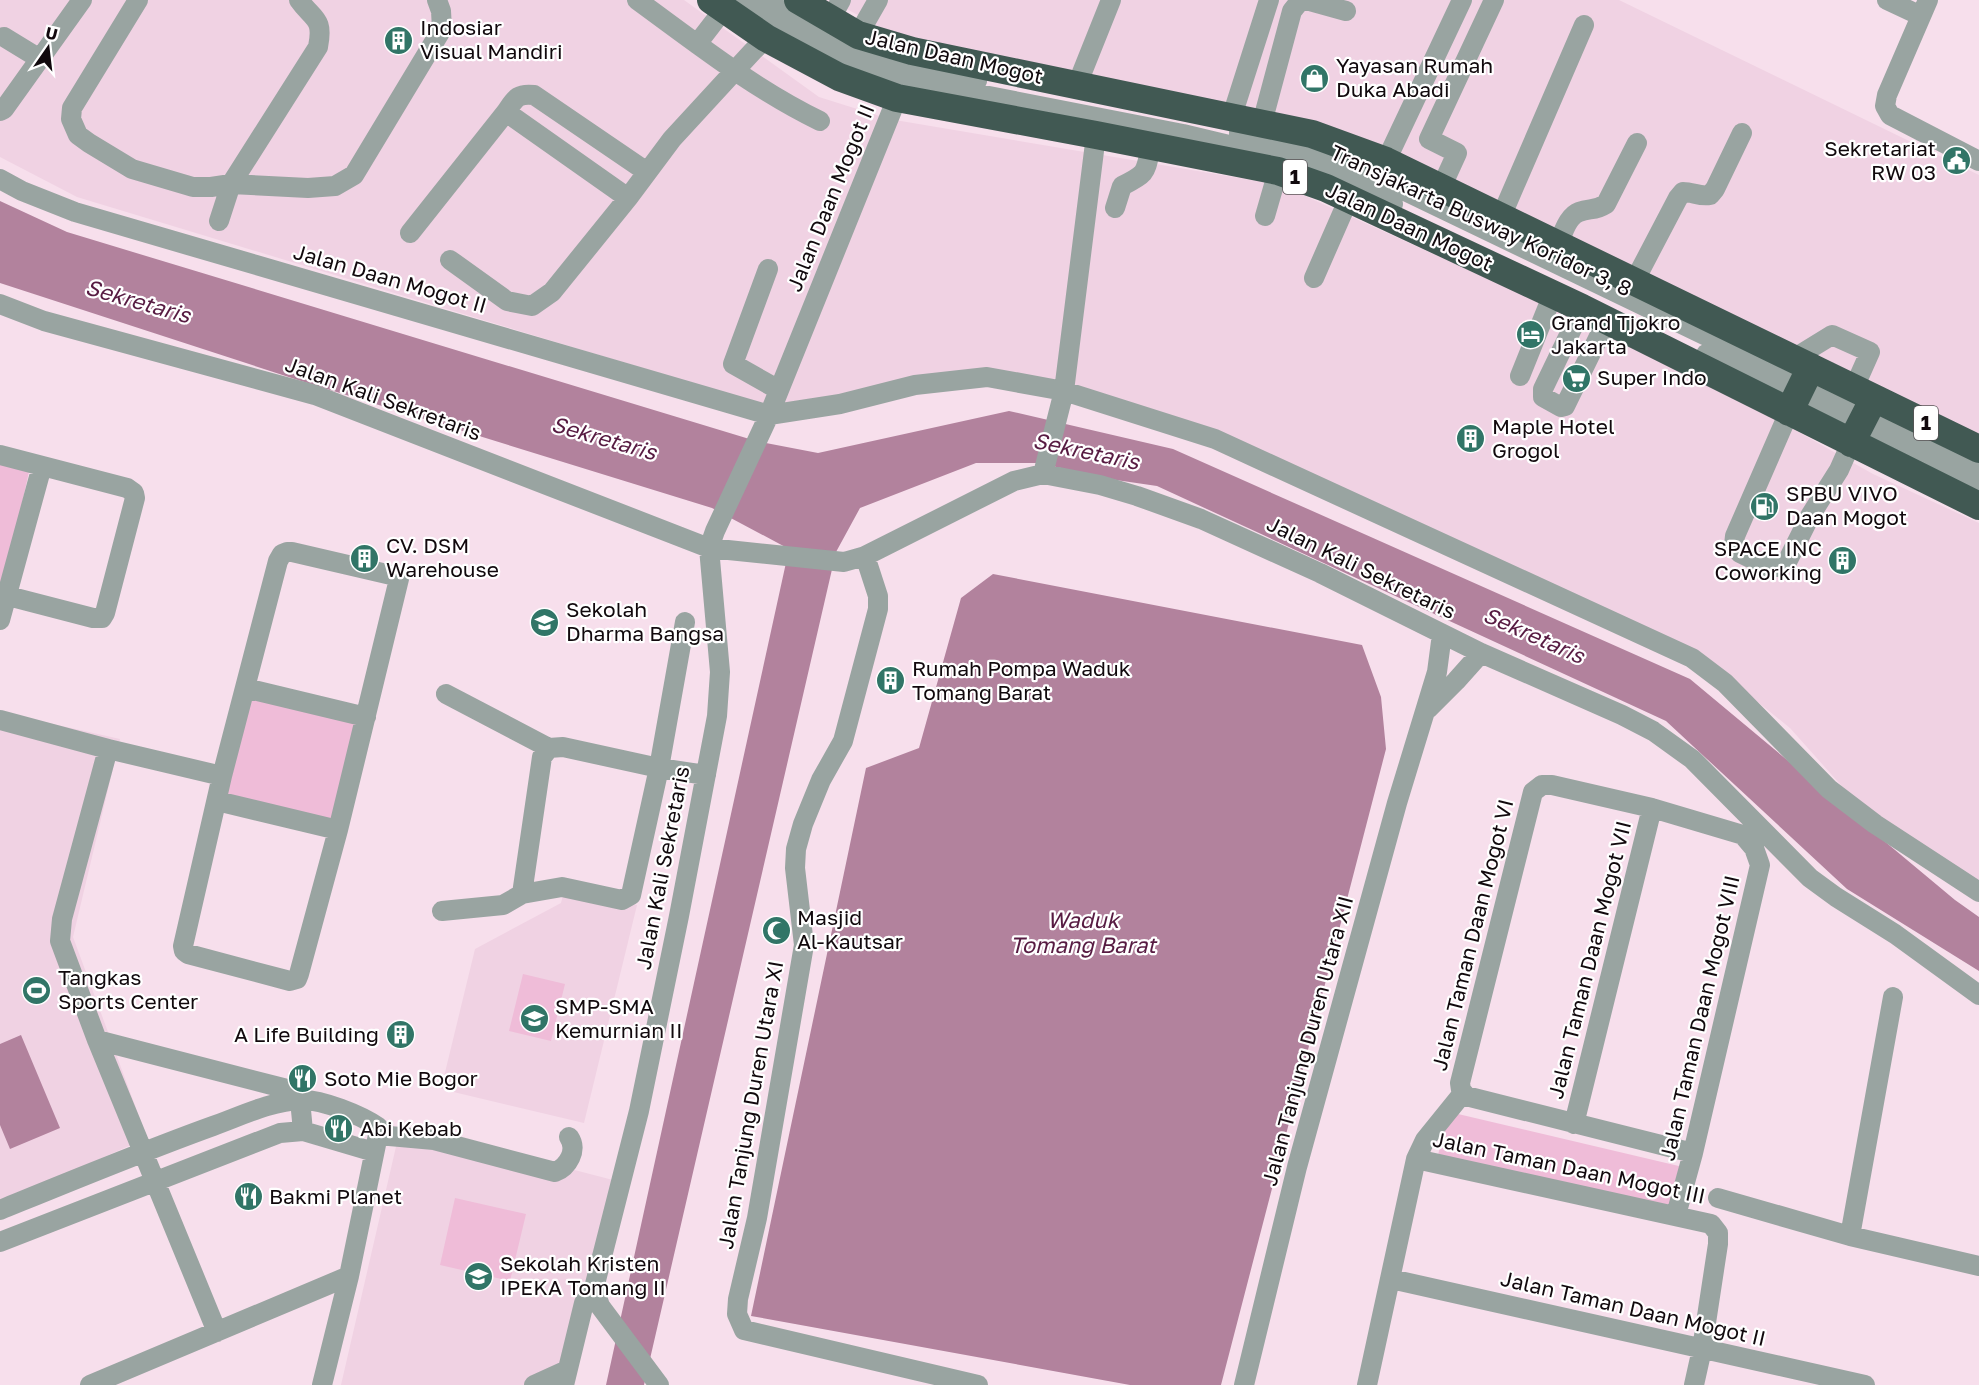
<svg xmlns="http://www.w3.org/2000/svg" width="1979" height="1385" viewBox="0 0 1979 1385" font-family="'Golos Text',sans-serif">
  <rect width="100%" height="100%" fill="#f7dfec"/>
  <path fill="#f0d2e3" d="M0 0H684L819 97 889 119 1281 185 1685 368 1873 474 1979 523V890L1872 820 1790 728 1690 647 1234 441 992 373 771 407 77 197 0 157Z
    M830 0H1619L1979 175V438L1403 171 932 55Z
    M0 712 120 739 73 937 147 1138 0 1203Z
    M565 887 637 905 584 1123 441 1089 475 949 561 903Z
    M401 1125 613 1180 570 1372 551 1385H341Z"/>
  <path fill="#efbcd8" d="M0 464 29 472 2 593H0Z
    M247 692 364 720 337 827 220 799Z
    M523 974 565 984 551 1041 509 1031Z
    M1458 1114 1683 1167 1670 1219 1437 1160 1446 1119Z
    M455 1198 526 1214 510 1281 440 1265Z"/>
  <path fill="#b2829d" d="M0 201 67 232 756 441 818 453 1009 411 1173 449 1690 679 1955 900 1979 917V971L1847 889 1666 721 1157 486 1116 480 1038 463H976L860 508 836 552 644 1385H606L789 549 712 508 301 381 0 283Z
    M993 574 1362 645 1381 697 1386 749 1221 1385H1130L751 1316 866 768 919 748 961 598Z
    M21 1035 60 1128 10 1149 0 1125V1044Z"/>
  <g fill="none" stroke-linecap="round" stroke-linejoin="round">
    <path stroke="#99a4a1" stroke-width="20" d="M138 0 72 108 71 119 78 135 89 143 132 169 193 187H211L231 184 308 188 335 186 354 175 442 29 441 11 437 0
      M637 0C696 43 754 89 820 121
      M737 0 775 26 819 51 881 75 1183 134 1271 155 1340 178 1393 204
      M763 0 845 46 878 58 977 81
      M1887 0 1919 15
      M1928 0 1887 95 1885 106 1890 115 1979 161
      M830 20 841 0
      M858 35 878 0
      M4 37 40 59
      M697 44 724 9
      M1077 85 1111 0
      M0 111 4 109 82 0
      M506 112C515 99 517 93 534 95L647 172
      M1232 116 1269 0
      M1262 123 1292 11 1300 1H1310L1346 11
      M1239 133 1303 149 1351 165 1979 467
      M1386 161 1462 0
      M0 179 22 191 75 212 769 415 840 404 915 385 987 377 1064 391 1215 439 1692 658 1725 683 1829 789 1875 824 1979 892
      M1441 188 1457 153 1429 139 1494 0
      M1115 208 1122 186C1148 173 1145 173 1151 146
      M1265 216 1278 171
      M1501 217 1584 25
      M219 221 231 184 318 47C324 17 313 20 299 0
      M410 233 506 112 628 198
      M1559 245C1562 234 1568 216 1579 212 1590 208 1595 211 1606 204L1637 143
      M450 260 507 301 532 306 552 292 628 198 672 139 753 51 766 38
      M768 269 733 364 779 390
      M1314 278 1349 198
      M1634 282 1678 198 1683 192C1693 192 1700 197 1710 195L1715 189 1742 133
      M0 304 44 321 315 395 709 548 844 562 865 556 1014 481 1043 474 1100 485 1137 496 1201 519 1320 573 1481 653 1622 715 1653 731 1692 759 1810 878 1836 897 1895 934 1979 995
      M1582 308 1543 389V397L1561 407 1565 406 1607 320
      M1706 354 1979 486
      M1793 359 1832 335 1870 352 1854 388
      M1520 376 1553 294
      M1789 412 1735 536 1734 545 1740 553 1769 567H1778L1787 562 1810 516 1839 470 1851 443
      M0 455 127 488 134 493 135 498 105 613 102 618H93L0 594
      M1043 474 1064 391 1096 135
      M287 552H292L391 575 399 579 338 830 299 974 297 979 290 981 188 954 184 951 183 946 222 776 278 561 282 554Z
      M865 556 878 596V609L843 741 821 780 803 824 796 849 795 868 804 945 757 1218 738 1299 737 1314 744 1330 978 1385
      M0 620 42 466
      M245 688 366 717
      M446 694 549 748
      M1428 709 1456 681 1481 653
      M0 720 108 749 222 776
      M108 749 62 919 60 941 97 1040 217 1332
      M217 801 338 830
      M522 894 542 757 549 748 563 747 659 768 706 775
      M442 911 503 905 522 894 562 887 622 900 631 895 659 768 685 622
      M97 1040 291 1090 300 1100 303 1131
      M1574 1124 1652 808
      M378 1135 434 1140 555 1172C568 1167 578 1150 569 1137
      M1416 1159 1711 1224 1718 1233V1244L1702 1349 1694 1385
      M1718 1198 1850 1236 1979 1266
      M0 1210C71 1181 141 1152 213 1126 241 1116 271 1101 301 1100 321 1099 361 1115 378 1127V1135L349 1276 322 1385
      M1676 1215 1693 1153 1760 865 1754 848 1743 835 1652 808 1552 785H1542L1533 792 1460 1083 1461 1090 1466 1096 1693 1153
      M1850 1236 1893 997
      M0 1242 280 1133 303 1131 374 1152
      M1391 1279 1865 1385
      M90 1385 349 1276
      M534 1385 567 1370
      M564 1385 584 1303 594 1288
      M659 1385 600 1306 594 1288 639 1111 679 916 717 716 720 672 709 548 715 531 769 415 897 98
      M1244 1385 1297 1167 1397 803 1437 672 1442 634
      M1367 1385 1416 1159 1425 1140 1463 1093"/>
    <path stroke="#415953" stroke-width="28" d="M711 0 766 38 839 77 897 98 1096 135 1278 171 1326 188 1582 308 1979 506
      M798 0 858 35 912 51 1312 134 1386 161 1979 449
      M1789 412 1811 367
      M1851 443 1874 398"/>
  </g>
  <defs>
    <symbol id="building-disc" viewBox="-11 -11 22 22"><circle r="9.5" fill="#317567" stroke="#fff"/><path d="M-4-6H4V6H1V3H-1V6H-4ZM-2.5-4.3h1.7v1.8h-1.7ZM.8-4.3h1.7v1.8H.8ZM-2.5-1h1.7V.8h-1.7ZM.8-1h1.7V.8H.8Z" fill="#fff"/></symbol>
    <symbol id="shop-disc" viewBox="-11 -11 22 22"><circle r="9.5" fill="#317567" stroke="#fff"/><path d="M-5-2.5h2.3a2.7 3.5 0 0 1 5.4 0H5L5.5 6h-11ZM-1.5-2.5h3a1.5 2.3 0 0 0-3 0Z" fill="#fff"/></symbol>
    <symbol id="civic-disc" viewBox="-11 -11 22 22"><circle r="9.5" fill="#317567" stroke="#fff"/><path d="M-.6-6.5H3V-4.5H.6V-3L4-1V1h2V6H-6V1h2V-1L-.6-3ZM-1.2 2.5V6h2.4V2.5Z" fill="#fff"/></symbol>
    <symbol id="hotel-disc" viewBox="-11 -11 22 22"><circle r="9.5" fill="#317567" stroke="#fff"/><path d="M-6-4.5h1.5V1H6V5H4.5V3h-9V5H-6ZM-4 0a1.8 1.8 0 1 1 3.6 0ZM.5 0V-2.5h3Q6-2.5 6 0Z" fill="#fff"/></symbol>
    <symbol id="supermarket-disc" viewBox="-11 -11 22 22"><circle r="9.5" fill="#317567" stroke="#fff"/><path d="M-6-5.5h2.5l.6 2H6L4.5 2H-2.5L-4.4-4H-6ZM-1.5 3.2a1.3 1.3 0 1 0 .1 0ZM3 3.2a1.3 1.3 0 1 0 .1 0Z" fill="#fff"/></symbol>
    <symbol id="fuel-disc" viewBox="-11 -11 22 22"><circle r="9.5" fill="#317567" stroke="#fff"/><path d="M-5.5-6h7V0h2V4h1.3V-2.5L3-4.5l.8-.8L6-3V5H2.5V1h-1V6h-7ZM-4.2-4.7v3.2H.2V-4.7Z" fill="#fff"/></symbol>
    <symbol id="school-disc" viewBox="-11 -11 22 22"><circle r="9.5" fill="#317567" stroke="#fff"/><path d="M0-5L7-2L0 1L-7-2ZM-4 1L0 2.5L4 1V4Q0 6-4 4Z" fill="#fff"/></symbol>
    <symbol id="mosque-disc" viewBox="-11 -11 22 22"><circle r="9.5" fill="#317567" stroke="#fff"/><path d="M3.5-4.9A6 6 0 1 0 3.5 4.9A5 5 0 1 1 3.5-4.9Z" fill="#fff"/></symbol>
    <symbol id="stadium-disc" viewBox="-11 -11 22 22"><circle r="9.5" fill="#317567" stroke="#fff"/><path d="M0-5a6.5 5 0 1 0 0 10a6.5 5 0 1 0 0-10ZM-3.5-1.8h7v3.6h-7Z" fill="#fff"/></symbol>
    <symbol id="restaurant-disc" viewBox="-11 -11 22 22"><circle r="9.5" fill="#317567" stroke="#fff"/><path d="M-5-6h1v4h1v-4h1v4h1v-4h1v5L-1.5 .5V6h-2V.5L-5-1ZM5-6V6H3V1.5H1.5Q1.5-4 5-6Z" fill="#fff"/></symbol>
  </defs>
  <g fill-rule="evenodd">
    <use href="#building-disc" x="382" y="24" width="33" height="33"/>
    <use href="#shop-disc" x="1298" y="62" width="33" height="33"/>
    <use href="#civic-disc" x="1940" y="144" width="33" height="33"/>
    <use href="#hotel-disc" x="1514" y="318" width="33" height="33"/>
    <use href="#supermarket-disc" x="1560" y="362" width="33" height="33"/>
    <use href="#building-disc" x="1454" y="422" width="33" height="33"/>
    <use href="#fuel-disc" x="1748" y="490" width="33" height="33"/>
    <use href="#building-disc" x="348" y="542" width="33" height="33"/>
    <use href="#building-disc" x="1826" y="544" width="33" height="33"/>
    <use href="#school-disc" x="528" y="606" width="33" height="33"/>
    <use href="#building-disc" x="874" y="664" width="33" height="33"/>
    <use href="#mosque-disc" x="760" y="914" width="33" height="33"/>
    <use href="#stadium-disc" x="20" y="974" width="33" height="33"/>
    <use href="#school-disc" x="518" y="1002" width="33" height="33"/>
    <use href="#building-disc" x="384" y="1018" width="33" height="33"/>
    <use href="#restaurant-disc" x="286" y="1062" width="33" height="33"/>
    <use href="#restaurant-disc" x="322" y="1112" width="33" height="33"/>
    <use href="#restaurant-disc" x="232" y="1180" width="33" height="33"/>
    <use href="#school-disc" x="462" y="1260" width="33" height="33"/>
  </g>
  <g text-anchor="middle" stroke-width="4.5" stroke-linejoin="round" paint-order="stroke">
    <g fill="#fff" stroke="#585356" stroke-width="1.5">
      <rect x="1283" y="160" width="24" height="34" rx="4.5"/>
      <rect x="1914" y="406" width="24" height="34" rx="4.5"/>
    </g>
    <g font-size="20" font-weight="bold" fill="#11090d">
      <text x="1295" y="184">1</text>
      <text x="1926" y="430">1</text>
    </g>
    <g font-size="21" fill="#11090d" stroke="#fff" text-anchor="start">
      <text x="420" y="35">Indosiar<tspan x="420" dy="24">Visual Mandiri</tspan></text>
      <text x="1336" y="73">Yayasan Rumah<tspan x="1336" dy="24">Duka Abadi</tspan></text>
      <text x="1936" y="156" text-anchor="end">Sekretariat<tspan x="1936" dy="24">RW 03</tspan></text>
      <text x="1551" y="330">Grand Tjokro<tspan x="1551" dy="24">Jakarta</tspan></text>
      <text x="1597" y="385">Super Indo</text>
      <text x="1492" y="434">Maple Hotel<tspan x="1492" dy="24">Grogol</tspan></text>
      <text x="1786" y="501">SPBU VIVO<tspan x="1786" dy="24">Daan Mogot</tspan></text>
      <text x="386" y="553">CV. DSM<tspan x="386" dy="24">Warehouse</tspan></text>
      <text x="1822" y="556" text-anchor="end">SPACE INC<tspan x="1822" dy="24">Coworking</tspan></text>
      <text x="566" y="617">Sekolah<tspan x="566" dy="24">Dharma Bangsa</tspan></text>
      <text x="912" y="676">Rumah Pompa Waduk<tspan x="912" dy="24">Tomang Barat</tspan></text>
      <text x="797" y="925">Masjid<tspan x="797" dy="24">Al-Kautsar</tspan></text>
      <text x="58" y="985">Tangkas<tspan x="58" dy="24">Sports Center</tspan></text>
      <text x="555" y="1014">SMP-SMA<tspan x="555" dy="24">Kemurnian II</tspan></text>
      <text x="379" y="1042" text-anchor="end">A Life Building</text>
      <text x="324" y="1086">Soto Mie Bogor</text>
      <text x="360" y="1136">Abi Kebab</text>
      <text x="269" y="1204">Bakmi Planet</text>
      <text x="500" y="1271">Sekolah Kristen<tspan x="500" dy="24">IPEKA Tomang II</tspan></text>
    </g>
    <g font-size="21" fill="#11090d" stroke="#fff">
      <text transform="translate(954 57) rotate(13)" y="7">Jalan Daan Mogot</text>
      <text transform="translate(831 198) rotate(-68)" y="7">Jalan Daan Mogot II</text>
      <text transform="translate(1481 221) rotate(25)" y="7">Transjakarta Busway Koridor 3, 8</text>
      <text transform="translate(1409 227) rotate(25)" y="7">Jalan Daan Mogot</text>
      <text transform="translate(390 279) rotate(16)" y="7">Jalan Daan Mogot II</text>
      <text transform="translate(383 399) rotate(20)" y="7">Jalan Kali Sekretaris</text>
      <text transform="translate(1361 568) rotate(26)" y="7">Jalan Kali Sekretaris</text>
      <text transform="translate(663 868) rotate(-79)" y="7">Jalan Kali Sekretaris</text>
      <text transform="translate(1473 935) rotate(-76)" y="7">Jalan Taman Daan Mogot VI</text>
      <text transform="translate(1590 960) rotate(-76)" y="7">Jalan Taman Daan Mogot VII</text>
      <text transform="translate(1700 1018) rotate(-77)" y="7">Jalan Taman Daan Mogot VIII</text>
      <text transform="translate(1308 1041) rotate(-75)" y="7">Jalan Tanjung Duren Utara XII</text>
      <text transform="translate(751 1105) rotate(-80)" y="7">Jalan Tanjung Duren Utara XI</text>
      <text transform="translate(1569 1168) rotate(12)" y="7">Jalan Taman Daan Mogot III</text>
      <text transform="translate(1633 1309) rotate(13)" y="7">Jalan Taman Daan Mogot II</text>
    </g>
    <g font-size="22" font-style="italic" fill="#571b42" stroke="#fff">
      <text transform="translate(138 301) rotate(16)" y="8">Sekretaris</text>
      <text transform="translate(604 438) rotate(16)" y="8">Sekretaris</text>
      <text transform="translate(1086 451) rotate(12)" y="8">Sekretaris</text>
      <text transform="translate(1534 635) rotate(24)" y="8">Sekretaris</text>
      <text x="1083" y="928">Waduk<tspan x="1083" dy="25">Tomang Barat</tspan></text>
    </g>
  </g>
  <g transform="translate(48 48) rotate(14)" stroke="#ffffff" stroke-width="4.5" paint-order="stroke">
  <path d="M0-4.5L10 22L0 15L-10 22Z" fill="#11090d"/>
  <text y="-9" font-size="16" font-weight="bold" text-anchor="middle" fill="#11090d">U</text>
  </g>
</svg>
